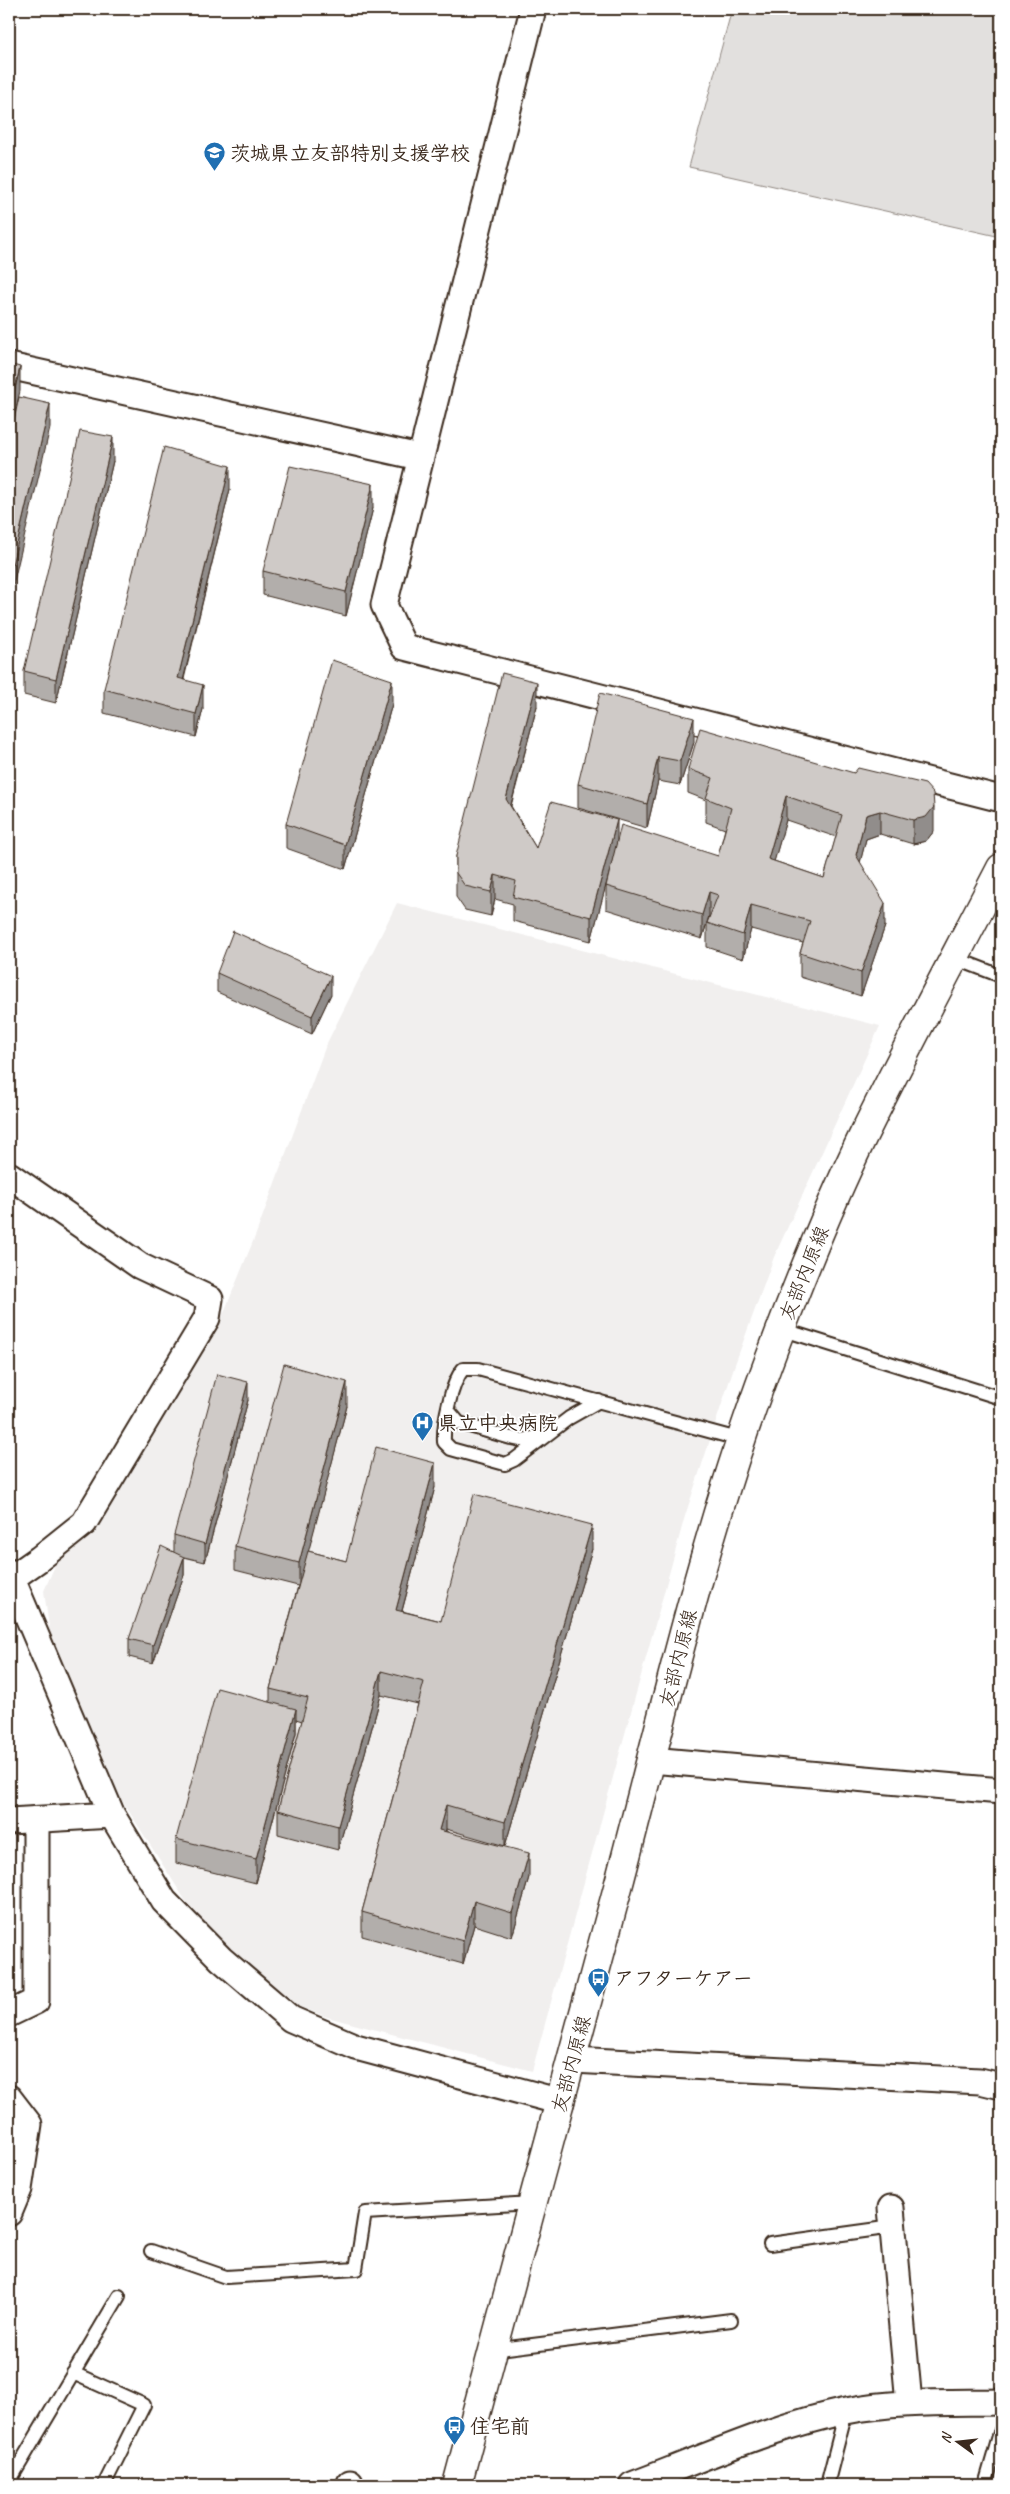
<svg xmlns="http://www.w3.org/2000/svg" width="1010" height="2494" viewBox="0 0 1010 2494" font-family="Caveat,'Klee One',sans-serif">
  <rect width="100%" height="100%" fill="#fff"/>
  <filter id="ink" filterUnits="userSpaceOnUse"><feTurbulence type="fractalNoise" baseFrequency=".02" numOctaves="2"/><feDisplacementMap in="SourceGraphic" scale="10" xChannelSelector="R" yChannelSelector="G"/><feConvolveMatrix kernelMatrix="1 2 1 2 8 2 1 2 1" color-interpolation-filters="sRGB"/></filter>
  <g filter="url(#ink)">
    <path fill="#f1efee" d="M397 903 880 1026 774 1257 734 1367 685 1516 532 2071 327 2017 293 2004 201 1925 114 1788 50 1634 44 1591 73 1524 216 1332 256 1234 326 1045Z"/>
    <path fill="#e2e0de" stroke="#8e857e" d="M732 9H1001V237L689 167Z"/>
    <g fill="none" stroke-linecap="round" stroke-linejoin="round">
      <defs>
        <path id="service" d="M954 958 1001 976
          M781 1329 1001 1398
          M599 1401 569 1418 514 1460 505 1464 451 1449 444 1442C443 1423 451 1384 463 1369H478L742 1440
          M448 1410 459 1423 511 1438 521 1440 545 1436
          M770 2244 893 2227
          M151 2251 226 2277 356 2269 365 2213 533 2203
          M492 2350 731 2320
          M73 2373 144 2405 104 2485
          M9 2482 119 2296
          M827 2485 846 2411
          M985 2485 1001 2430"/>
        <path id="minor" d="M533 9 384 605 404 647 1001 799
          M9 366 419 457
          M9 1175 140 1266 210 1299 207 1318 84 1523 39 1559 9 1580
          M9 1572 112 1815 164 1901 221 1959 291 2019 356 2047 561 2102
          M651 1760 1001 1791
          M9 1821 112 1815
          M9 2014 36 2001V1820
          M573 2060 980 2081 1001 2086
          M9 2098 29 2124 19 2189 9 2213
          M891 2208 909 2403
          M350 2483V2485
          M632 2485C702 2459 773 2426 846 2411 897 2401 950 2403 1001 2402"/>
        <path id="secondary" d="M457 2485C509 2285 565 2087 618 1887 664 1713 704 1535 767 1366 796 1288 827 1210 863 1136 907 1046 955 957 1001 868"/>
      </defs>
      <use href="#service" stroke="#3b2a1e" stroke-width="16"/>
      <use href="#minor" stroke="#3b2a1e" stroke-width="29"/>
      <use href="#secondary" stroke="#3b2a1e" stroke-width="31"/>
      <use href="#service" stroke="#fff" stroke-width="12"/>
      <use href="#minor" stroke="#fff" stroke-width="25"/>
      <use href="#secondary" stroke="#fff" stroke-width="28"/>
    </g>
    <path fill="#b2aeab" stroke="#3b2a1e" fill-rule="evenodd" d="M113 461 56 703 24 695V671Z
      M230 489 184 679 203 709 196 737 104 713V689Z
      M373 508 346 616 263 595V571Z
      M392 704 345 869 286 848V824Z
      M537 706 511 806 536 848 617 843 718 856 725 829 706 822V800L688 793V769L854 773 934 831 926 841 913 844 880 834 866 839 860 862 885 926 861 996 800 977V953L803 943 751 929 743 959 707 947V923L709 916 702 939 606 909V886L611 865 591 941 513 921V904L495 899 491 916 465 910 456 897V856ZM786 820 836 837 824 878 774 861Z
      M694 742 680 785 658 781 647 828 578 808V784Z
      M217 973 331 994 312 1034 217 992Z
      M248 1400 205 1562 184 1557V1575L153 1663 129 1657V1639L174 1551V1535Z
      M347 1406 308 1551 346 1561 435 1487 402 1611 441 1621 592 1549 505 1846 446 1829V1831L529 1877 512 1937 474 1925 463 1964 362 1936V1912L418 1704 381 1695 338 1850 278 1834V1810L302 1721 296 1719V1733L256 1883 176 1863V1839L270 1702V1689L298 1586 235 1570V1546Z"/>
    <path fill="#918d8b" stroke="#3b2a1e" d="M20 367V391L9 438V414Z
      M50 404V428L9 602V578Z
      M113 437V461L56 703V679Z
      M230 466V489L178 701V678Z
      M373 484V508L346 616V592Z
      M392 680V704L345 869V845Z
      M537 682V706L506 823V799Z
      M203 685V709L196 737V714Z
      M694 718V742L680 785V761Z
      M658 757V781L647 828V804Z
      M786 796V820L768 883V859Z
      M934 807V831L926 841 913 844V820Z
      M880 811V834L866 839 856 879V855L866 815Z
      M617 820V844L591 941V917Z
      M495 875V899L491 916V892Z
      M709 892V916L702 939V915Z
      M885 903V926L861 996V973Z
      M751 905V929L743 959V935Z
      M331 976V994L312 1034V1016Z
      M248 1382V1400L205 1562V1544Z
      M347 1382V1406L299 1587V1563Z
      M435 1463V1487L396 1633V1610Z
      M592 1525V1549L505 1846V1822Z
      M184 1557V1575L153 1663V1645Z
      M381 1671V1695L338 1850V1826Z
      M296 1709V1733L256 1883V1859Z
      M446 1805V1829L439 1853V1830Z
      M529 1853V1877L512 1937V1913Z
      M474 1901V1925L463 1964V1941Z"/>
    <path fill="#cfcac7" stroke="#3b2a1e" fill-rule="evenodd" d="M9 364 20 367 9 414Z
      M19 397 50 404 9 578V443Z
      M80 431 113 437 56 679 24 671Z
      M164 447 230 466 178 678 203 685 196 714 104 689Z
      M290 466 373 484 346 592 263 571Z
      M332 660 392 680 345 845 286 824Z
      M502 673 537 682 506 799 536 848 551 802 617 820 591 917 513 897 516 881 495 875 491 892 465 886 456 873V856Z
      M600 693 694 718 680 761 658 757 647 804 578 784Z
      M700 728 854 773 858 768 925 784 933 793 934 807 926 817 913 820 880 811 866 815 856 855 885 903 861 973 800 953 810 921 751 905 743 935 707 923 718 895 709 892 702 915 606 886 621 825 718 856 731 808 706 798 713 778 688 769ZM786 796 842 815 824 878 768 859Z
      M233 931 331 976 312 1016 217 973Z
      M284 1364 347 1382 299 1563 235 1546Z
      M217 1374 248 1382 205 1544 174 1535Z
      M376 1447 435 1463 396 1610 441 1621 474 1494 592 1525 505 1822 446 1805 439 1830 529 1853 512 1913 474 1901 463 1941 362 1912 424 1682 381 1671 338 1826 278 1810 308 1698 270 1689 308 1551 346 1561Z
      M161 1546 184 1557 153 1645 129 1639Z
      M217 1688 296 1709 256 1859 176 1839Z"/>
  </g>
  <defs>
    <symbol id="school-pin" viewBox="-11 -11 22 30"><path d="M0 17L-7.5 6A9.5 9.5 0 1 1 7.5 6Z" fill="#1f6fb2" stroke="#fff"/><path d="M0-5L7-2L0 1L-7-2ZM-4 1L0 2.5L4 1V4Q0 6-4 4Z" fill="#fff"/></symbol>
    <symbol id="hospital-pin" viewBox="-11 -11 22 30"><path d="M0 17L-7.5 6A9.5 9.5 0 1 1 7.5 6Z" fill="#1f6fb2" stroke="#fff"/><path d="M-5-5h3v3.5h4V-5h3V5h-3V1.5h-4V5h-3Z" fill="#fff"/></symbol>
    <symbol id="bus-pin" viewBox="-11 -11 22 30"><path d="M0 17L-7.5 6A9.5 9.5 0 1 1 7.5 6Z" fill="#1f6fb2" stroke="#fff"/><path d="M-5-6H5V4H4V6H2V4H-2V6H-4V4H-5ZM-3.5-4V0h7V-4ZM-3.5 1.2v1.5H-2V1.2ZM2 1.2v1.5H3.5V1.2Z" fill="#fff"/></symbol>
  </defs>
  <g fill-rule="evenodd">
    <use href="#school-pin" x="202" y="140" width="25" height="34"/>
    <use href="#hospital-pin" x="410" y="1410" width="25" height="34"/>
    <use href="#bus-pin" x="586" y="1966" width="25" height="34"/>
    <use href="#bus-pin" x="442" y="2414" width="25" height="34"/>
  </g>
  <g text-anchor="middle" stroke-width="4" stroke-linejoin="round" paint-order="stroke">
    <g font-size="20" font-weight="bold" fill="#3b2a1e" stroke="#fff" text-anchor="start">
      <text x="230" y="160">茨城県立友部特別支援学校</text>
      <text x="438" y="1430">県立中央病院</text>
      <text x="614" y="1985">アフターケアー</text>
      <text x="470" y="2433">住宅前</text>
    </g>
    <g font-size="20" fill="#3b2a1e" stroke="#fff">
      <text transform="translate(804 1273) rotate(-68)" y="7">友部内原線</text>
      <text transform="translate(678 1658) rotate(-76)" y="7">友部内原線</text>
      <text transform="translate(571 2064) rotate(-75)" y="7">友部内原線</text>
    </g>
  </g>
  <rect width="1010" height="2494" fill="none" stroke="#fff" stroke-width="30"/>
  <rect x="15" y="15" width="980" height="2464" fill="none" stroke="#3b2a1e" stroke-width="2" filter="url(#ink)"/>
  <g transform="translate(958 2442) rotate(285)" stroke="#ffffff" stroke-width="4" paint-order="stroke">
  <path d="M0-4L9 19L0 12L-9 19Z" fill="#3b2a1e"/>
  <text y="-8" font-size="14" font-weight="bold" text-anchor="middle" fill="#3b2a1e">N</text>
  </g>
</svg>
